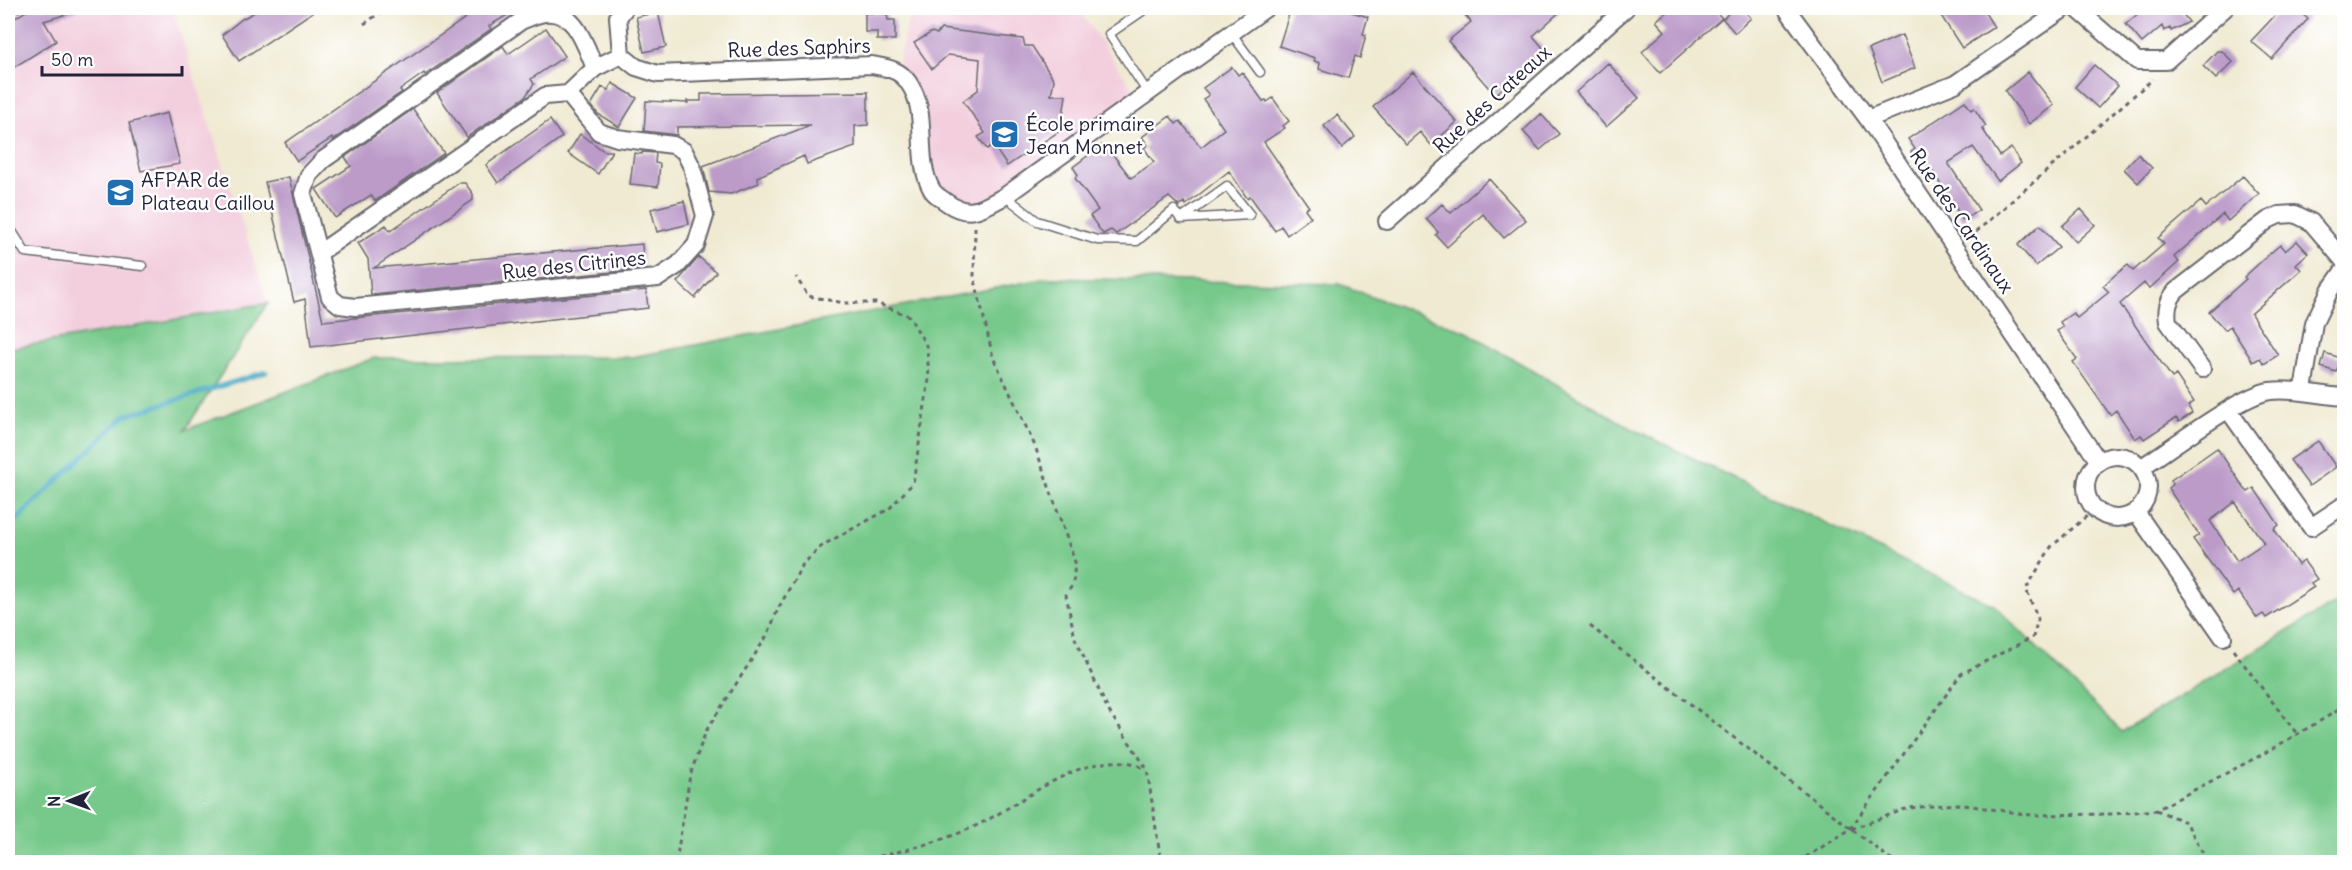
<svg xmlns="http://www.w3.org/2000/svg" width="2352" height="870" viewBox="0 0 2352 870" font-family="Delius,sans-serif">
  <rect width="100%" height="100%" fill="#fff"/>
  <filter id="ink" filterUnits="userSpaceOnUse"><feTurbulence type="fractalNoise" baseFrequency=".0167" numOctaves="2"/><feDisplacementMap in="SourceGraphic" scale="12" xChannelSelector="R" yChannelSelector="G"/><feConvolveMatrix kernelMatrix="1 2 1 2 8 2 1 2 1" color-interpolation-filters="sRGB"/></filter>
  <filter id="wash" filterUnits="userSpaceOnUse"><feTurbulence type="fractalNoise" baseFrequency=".008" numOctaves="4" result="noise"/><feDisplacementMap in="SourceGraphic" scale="24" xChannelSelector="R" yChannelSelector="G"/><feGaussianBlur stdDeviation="1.35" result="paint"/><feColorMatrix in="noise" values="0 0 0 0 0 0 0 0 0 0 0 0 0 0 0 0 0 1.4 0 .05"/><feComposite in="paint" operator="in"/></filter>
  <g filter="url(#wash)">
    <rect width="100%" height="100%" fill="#f0ead2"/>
    <path fill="#f3cfde" d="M8 8H172L268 303 8 349Z
      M911 8H1078L1140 99 975 212 932 191 918 102 896 70Z"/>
    <path fill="#77c98b" stroke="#4c7663" stroke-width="1.5" d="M1048 278 1339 284 1467 332 1631 428 1994 605 2122 732 2344 597V862H8V349L268 303 185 430 374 358 632 357Z"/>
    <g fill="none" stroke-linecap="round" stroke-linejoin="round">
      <path stroke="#42a8c2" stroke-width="5" d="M8 528 125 416 266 372"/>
    </g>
    <g id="blocks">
      <path fill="#bc9bc9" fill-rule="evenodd" d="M31 8H77V11L44 21 56 41 8 71V22Z
        M262 8H319L239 61 222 35 242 19Z
        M480 8H519L489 26 491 29 425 75 424 73 400 90 402 92 333 140 332 138 297 161 285 143Z
        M1291 8H1339L1368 17 1363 34 1366 35 1360 58 1355 56 1348 78 1319 69 1320 63 1314 61 1315 58 1279 46Z
        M1474 8H1564L1533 36 1545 50 1495 95 1448 41 1471 22 1465 15Z
        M1671 8H1712L1722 18 1660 73 1642 52 1665 31 1656 21Z
        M1733 8H1742L1751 18 1735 33 1723 19Z
        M1936 8H1982L1994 27 1962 48Z
        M2145 8H2178L2189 22 2171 31 2170 28 2164 31 2162 26 2142 43 2126 24Z
        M2282 8H2295L2308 19 2272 59 2251 41Z
        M658 12 666 47 644 52 636 17Z
        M865 13 887 14 888 20H895V40H877V32H865Z
        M546 28 565 56 531 79 534 84 525 97 467 137 437 93 503 46 508 54Z
        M941 29 1023 39 1025 46H1032L1054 80 1051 95H1066L1061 130 1007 166 993 145 987 149 978 137 985 133 963 101 978 90 980 59 948 55 932 69 914 43 932 32 937 34Z
        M1902 35 1915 68 1882 82 1869 49Z
        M2217 51H2222L2233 62 2216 79 2203 66Z
        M1608 63 1639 98 1606 127 1576 92Z
        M2094 65 2118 86 2098 108 2075 87Z
        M1232 67 1238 75 1242 72 1263 101 1266 100 1267 102 1273 98 1289 121 1283 126 1285 128 1264 142 1309 207 1305 209 1311 217 1287 235 1281 226 1275 231 1250 196 1247 198 1229 171 1186 205 1184 202 1179 206 1169 197 1116 234 1111 230 1103 234 1090 216 1098 210 1075 178 1078 175 1073 167 1102 145 1108 153 1110 151 1131 178 1154 162 1144 148 1148 145 1142 137 1170 116 1176 124 1180 121 1201 147 1224 129 1203 99 1209 95 1203 88Z
        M1413 72 1457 122 1431 145 1420 132 1406 144 1373 107Z
        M2028 72 2054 105 2029 124 2005 91Z
        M612 83 637 98 619 127 598 114 591 105 602 87 608 90Z
        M868 92V125L855 126V147L807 164 804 156 757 177 759 183 731 194 709 192 703 166 811 125 677 127V135L644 131 646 101 688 103 687 101H701V94Z
        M1965 101 1971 110 1974 108 1986 126 1982 128 2000 156 2011 148 2021 163 1998 181 1973 147 1948 163 1979 210 1963 220 1929 166 1924 169 1911 152 1915 149 1908 139Z
        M413 109 444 153 375 201 371 195 335 218 316 189 351 166 345 157Z
        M167 113 180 164 141 171 129 123Z
        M1541 114 1559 134 1540 150 1523 131Z
        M1337 115 1355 137 1342 148 1324 126Z
        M550 120 562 137 498 183 486 165Z
        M580 134 604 151H612L598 174 568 153Z
        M642 152 656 153 655 163 660 164 658 187 630 184 634 153 642 154Z
        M2138 154 2152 168 2138 183 2124 169Z
        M2243 176 2259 194 2228 221 2223 214 2174 257 2179 262 2149 289 2144 283 2120 304 2172 378 2176 375 2194 402 2188 406 2192 413 2179 422 2176 418 2144 439 2141 435 2135 439 2116 410 2110 415 2073 362 2077 359 2057 331 2063 327 2060 322 2073 313 2077 318 2109 292 2103 286 2115 275 2128 265 2133 271 2164 244 2158 238 2181 218 2201 201 2206 207Z
        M289 177 323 321 646 290 648 308 311 347 305 299 294 302 265 182Z
        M1489 179 1526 220 1504 238 1483 214 1447 247 1436 235 1438 232 1426 219 1442 204 1451 213Z
        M459 183H465L473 194V200L374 268 642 244 644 269 371 295 368 259 358 243 386 225 390 231Z
        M684 201 689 224 657 232 651 209Z
        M2081 209 2095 225 2076 242 2062 226Z
        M2040 225 2059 247 2036 266 2018 245Z
        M2297 241 2308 253 2296 264 2301 270 2251 314 2278 355 2264 364 2260 358 2253 362 2230 326 2225 330 2209 312 2246 279 2244 277 2274 250 2280 245 2285 251Z
        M699 257 716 272 695 298 677 282Z
        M2325 353 2341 358 2336 372 2321 367Z
        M2318 441 2336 467 2309 486 2290 460Z
        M2217 448 2244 488 2248 492 2254 488 2269 510 2279 525 2274 529 2298 565 2304 561 2317 579 2311 583 2314 587 2266 618 2263 614 2257 618 2238 591 2233 595 2193 539 2199 535 2168 488 2173 484 2171 480ZM2235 502 2264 543 2237 561 2210 521Z"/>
    </g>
  </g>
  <g filter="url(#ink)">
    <use href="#blocks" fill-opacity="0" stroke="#6a6870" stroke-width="1.5"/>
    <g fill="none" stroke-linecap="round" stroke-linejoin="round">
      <defs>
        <path id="lane" d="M1147 8 1109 34 1148 93
          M1232 34 1260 72
          M1005 196 1037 221 1097 240 1137 241 1174 210 1181 219 1227 186 1250 215 1181 219
          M8 225 25 252 142 266"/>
        <path id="street" d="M625 8 618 17 621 55 636 67 658 74 872 65C887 68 899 69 908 82 931 113 913 157 932 190 935 195 941 198 946 202 969 219 983 208 1005 196L1266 8
          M1786 8 1868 119 2099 462
          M2076 8 2137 61H2166L2225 8
          M568 94 599 132 617 138 673 145 684 151 692 167 705 216 696 245 678 265 658 278 355 307 340 305 330 297 303 194 309 175 323 160 521 21C528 18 537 14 544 13 576 9 585 45 595 68
          M1868 119 1955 84 2065 8
          M1387 221 1626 8
          M319 253 545 96 568 94 595 68 621 55
          M2202 369 2168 322C2166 309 2168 301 2176 291L2268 220 2279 215 2295 214 2311 222 2344 261
          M2303 390 2314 323 2330 290 2344 270
          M2229 411 2311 527 2344 505
          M2086 487a31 31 0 1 1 62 0a31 31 0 1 1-62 0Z
          M2142 467C2170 449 2241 395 2270 391 2296 388 2319 396 2344 397
          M2136 512 2223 637"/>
      </defs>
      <use href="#lane" stroke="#6a6870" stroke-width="11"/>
      <use href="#street" stroke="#6a6870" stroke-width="20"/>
      <path stroke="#6a6870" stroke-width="3" stroke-dasharray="4.5 4.5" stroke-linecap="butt" d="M11 8 15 13 24 8
        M364 24 387 8
        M975 227 974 276 993 357 1035 446 1075 562 1073 584 1066 595 1075 638 1108 710 1147 769 1161 862
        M1969 238 2153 79
        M1590 626 1894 862
        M2233 650 2297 734
        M2156 810 2186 822 2208 862
        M1850 829 1961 674 2033 637 2038 619 2026 589 2051 547 2095 509
        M676 862 690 775 706 731 768 634 778 609 803 564 823 545 889 509 913 483 929 379 927 347 909 316 876 303H844L808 296 796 277
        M853 862C893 853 933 845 971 828 1019 807 1069 758 1125 762 1132 762 1140 767 1146 769
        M1798 862 1849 830 1908 808 1958 804 2031 815 2113 814 2156 810 2263 754 2344 707"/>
      <use href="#lane" stroke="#fff" stroke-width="8"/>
      <use href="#street" stroke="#fff" stroke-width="16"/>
    </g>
  </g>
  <defs>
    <symbol id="school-square" viewBox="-11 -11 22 22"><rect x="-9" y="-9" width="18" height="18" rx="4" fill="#1f6fb2" stroke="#fff"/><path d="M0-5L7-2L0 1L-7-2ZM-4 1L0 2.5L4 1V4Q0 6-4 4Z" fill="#fff"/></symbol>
    <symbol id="university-square" viewBox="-11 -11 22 22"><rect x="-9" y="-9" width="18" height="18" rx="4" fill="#1f6fb2" stroke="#fff"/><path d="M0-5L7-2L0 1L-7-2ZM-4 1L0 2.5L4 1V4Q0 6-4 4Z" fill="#fff"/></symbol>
  </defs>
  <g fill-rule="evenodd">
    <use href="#school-square" x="988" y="118" width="33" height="33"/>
    <use href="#university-square" x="104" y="176" width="33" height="33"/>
  </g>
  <g text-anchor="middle" stroke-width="5" stroke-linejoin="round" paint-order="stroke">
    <g font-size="20" fill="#22223b" stroke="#fff">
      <text transform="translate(799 48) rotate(-2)" y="7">Rue des Saphirs</text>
      <text transform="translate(1492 99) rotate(-42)" y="7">Rue des Cateaux</text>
      <text transform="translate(1962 221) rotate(56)" y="7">Rue des Cardinaux</text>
      <text transform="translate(574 265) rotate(-6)" y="7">Rue des Citrines</text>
    </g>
    <g font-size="20" fill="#22223b" stroke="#fff" text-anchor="start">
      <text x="1026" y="131">École primaire<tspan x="1026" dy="23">Jean Monnet</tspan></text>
      <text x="141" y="187">AFPAR de<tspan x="141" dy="23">Plateau Caillou</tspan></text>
    </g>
  </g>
  <rect width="2352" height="870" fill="none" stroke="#fff" stroke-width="30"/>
  <g transform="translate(69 801) rotate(269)" stroke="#ffffff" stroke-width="4.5" paint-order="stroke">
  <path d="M0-4.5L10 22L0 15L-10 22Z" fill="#22223b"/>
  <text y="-9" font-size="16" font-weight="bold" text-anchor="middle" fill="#22223b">N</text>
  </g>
  <path d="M42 66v9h140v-9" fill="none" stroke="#22223b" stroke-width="3"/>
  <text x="51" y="66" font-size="18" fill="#22223b" stroke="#ffffff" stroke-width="4.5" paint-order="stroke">50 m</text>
</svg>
